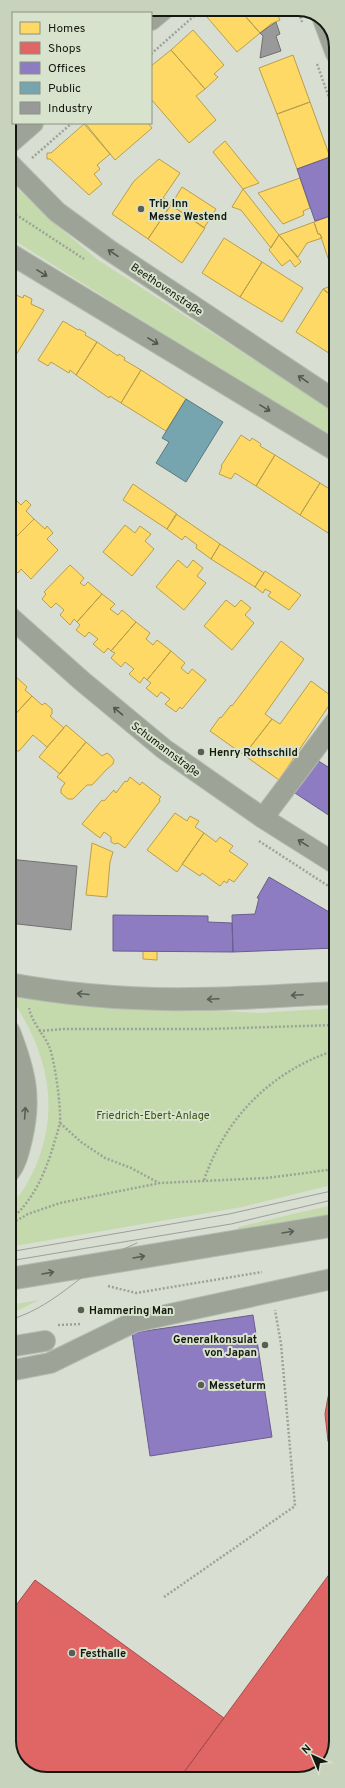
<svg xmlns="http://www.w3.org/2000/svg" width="345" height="1788" viewBox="0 0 345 1788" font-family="Overpass,sans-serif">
  <rect width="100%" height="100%" fill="#d8ded2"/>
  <path fill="#c4daad" d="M9 181 59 227 98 260 336 412V443L9 237Z
    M10 996 130 1007 259 1013 336 1008V1184L242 1207 9 1247C9 1235 7 1221 9 1210 11 1203 19 1196 23 1190 28 1182 33 1172 37 1163 61 1102 45 1048 10 996Z
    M9 1064C17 1090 16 1115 9 1141Z
    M336 1204V1213L238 1230V1227Z
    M39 1300 9 1315V1305Z"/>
  <path fill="#ffd966" stroke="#b89f4c" d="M62 9H108L111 13H65Z
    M217 9H239L260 33 237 52 207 17Z
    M239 9H279L281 13 278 16 280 20 271 24 260 33Z
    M193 30 224 65 214 74 218 77 205 89 171 50Z
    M13 38V91L9 95V47Z
    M171 50 205 89 196 96 216 120 189 143 151 99V66Z
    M293 55 310 102 277 114 259 68Z
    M310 102 330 157 297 169 277 114Z
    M85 123H148L152 128 115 160Z
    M84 124 110 154 97 165 100 169 94 174 102 184 89 195 50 159H47V153H51Z
    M225 141 259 183 243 189 213 152Z
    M159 159 180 173 163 198 172 203 148 239 112 214 134 181Z
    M300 178 310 208 303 211 304 215 283 224 258 193Z
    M182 187 216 209 204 228 171 205Z
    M243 189 279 235 271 248 241 210 232 207Z
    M171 205 205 228 182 263 148 239Z
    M336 214V265L331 267 320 234H318L314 222Z
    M314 222 318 234H320L322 238 307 243 298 257 279 235Z
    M279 235 301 262 295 267 290 260 282 266 269 250Z
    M224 238 262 262 240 297 202 273Z
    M262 262 303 288 282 322 240 297Z
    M336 284V296L333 297 323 289Z
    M323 289 333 297 336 296 332 317 336 316 335 357 296 332Z
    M9 292 23 298 24 295 32 299 31 304 44 310 9 366Z
    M63 321 78 330 79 329 86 333 85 335 97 342 76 375 70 370 69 373 51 362 48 366 38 360Z
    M97 342 118 356 119 354 125 358 124 360 141 370 121 403 110 396 109 398 76 375Z
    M141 370 186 399 166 431 121 403Z
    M241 435 250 441 252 438 261 444 260 446 275 455 256 486 235 473 231 479 219 474 222 467 221 466Z
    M275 455 320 483 300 515 256 486Z
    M320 483 336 493V538L300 515Z
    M133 484 177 514 167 529 123 500Z
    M9 493 21 505 26 500 31 505 26 511 34 519 9 544Z
    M176 514 220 544 211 559 196 548 197 545 185 536 182 540 167 529Z
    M34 519 45 529 47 526 53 533 47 539 58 550 31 579 21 569 18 573 10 565 13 561 9 558V544Z
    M125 525 135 533 140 526 151 534 145 541 154 549 132 576 103 552Z
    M220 544 264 573 255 587 211 559Z
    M178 560 187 568 193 560 203 568 197 576 206 583 184 610 156 587Z
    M70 565 84 578 80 583 84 586 88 582 102 594 77 622 74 619 70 625 60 615 64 610 56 603 51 608 42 599 46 594 44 592Z
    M265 571 301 595 289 610 268 596 271 592 265 589 263 593 255 587Z
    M102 594 115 604 110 609 118 615 122 610 136 622 111 651 108 648 104 653 93 644 98 639 89 632 85 637 76 630 80 625 77 622Z
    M226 600 235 607 241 600 251 608 245 615 254 623 232 650 204 626Z
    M136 622 150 633 146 639 153 645 157 640 171 651 147 680 144 677 140 683 129 674 134 669 125 662 121 667 111 658 115 653 111 651Z
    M281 641 304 659 265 714 272 719 244 755 210 731 220 717 221 718 231 705 232 706Z
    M171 651 185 663 181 668 188 674 192 669 206 680 182 709 180 707 176 712 165 704 170 699 161 692 157 697 146 688 151 683 147 680Z
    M14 675 27 687 25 690 32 696 9 721V681Z
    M311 681 334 698 279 780 244 755 272 719 280 724Z
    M32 696 42 705 45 703 52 709V714L50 716 64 728 47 747 33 735 19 751H16L9 745V721Z
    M66 725 86 742 60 774 39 757Z
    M86 742 102 756 107 753 110 755 114 760 113 764 107 769 92 785H87L73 799H68L61 793V789L65 783 57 777Z
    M130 777 140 785 142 782 161 797 159 799 160 801 125 848 118 843 115 844 111 842V837L104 832 100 838 82 824 102 800 104 801 114 790 116 793 125 781 127 782Z
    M175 813 187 821 190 816 199 821 195 827 204 833 177 872 147 850Z
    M204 833 216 842 220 837 233 846 229 851 248 864 234 882 229 879 227 883 224 881 220 886 202 873 200 876 182 864Z
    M92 843 113 852 110 862 107 897 86 895Z
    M143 951H157V960L143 959Z"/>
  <path fill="#e06666" stroke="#a34f4c" d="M336 1380V1458L328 1441 325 1414 328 1397Z
    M336 1565V1741L326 1766 303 1779H179Z
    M35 1580 224 1718 179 1779H43L20 1768 9 1746V1618L13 1613 11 1612Z"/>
  <path fill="#8e7cc3" stroke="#695e8d" d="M330 157 336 173V214L315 221 297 169Z
    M317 760 336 772V820L295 793Z
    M269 877 336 916V948L233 952 232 915 255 914 259 898H257Z
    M113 915 208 916V922L232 923 233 952 113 951Z
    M253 1315 272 1437 150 1456 132 1333Z"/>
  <path fill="#76a5af" stroke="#597b7f" d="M186 399 223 422 186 482 156 463 169 442 162 438Z"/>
  <path fill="#999" stroke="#717270" d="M276 22 280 34 276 36 281 51 260 58 263 36 260 33Z
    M9 859 77 866 71 930 9 923Z"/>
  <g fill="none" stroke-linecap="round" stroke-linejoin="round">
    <defs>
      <path id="minor" d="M323 19 336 54
        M151 20 164 9
        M9 144 33 123
        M9 163 57 212 109 250 336 401
        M9 253 336 451
        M9 616 82 681 164 749 263 818 336 864
        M263 818 335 722
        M9 1347 45 1341
        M9 1371 50 1363 134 1322 336 1278"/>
      <path id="major" d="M9 984C69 995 132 1000 193 999 241 999 288 995 336 993
        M9 1032C24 1071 31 1097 21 1139 18 1150 16 1162 9 1171
        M9 1279 336 1225"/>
    </defs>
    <use href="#minor" stroke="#b5bab0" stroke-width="22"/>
    <use href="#major" stroke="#b5bab0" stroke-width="24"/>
    <path stroke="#9ca296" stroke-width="2.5" stroke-dasharray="2 2" stroke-linecap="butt" d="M298 9 302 22
      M151 54 202 9
      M317 64 336 117
      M32 158 72 123
      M9 210 84 259
      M259 841 336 891
      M39 1031 64 1029H208L336 1025
      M60 1123 81 1142 105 1158 131 1168 159 1183
      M204 1180C226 1117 271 1071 336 1050
      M9 1221C34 1201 47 1169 55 1140 57 1134 59 1128 60 1122 61 1106 55 1061 49 1046 43 1033 32 1023 29 1008
      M9 1225 28 1214 60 1203 160 1183 266 1178 336 1169
      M108 1286 136 1293 262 1272
      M58 1325 81 1324
      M164 1597 295 1506 281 1344 275 1310"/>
    <use href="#minor" stroke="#9da396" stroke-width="20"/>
    <use href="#major" stroke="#9da496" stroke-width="22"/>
    <path stroke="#9ca196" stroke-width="1" d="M9 1252 229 1214 336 1190
      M9 1261 231 1224 336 1199
      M9 1320C60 1306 89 1262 137 1243"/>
  </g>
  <defs><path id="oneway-shaft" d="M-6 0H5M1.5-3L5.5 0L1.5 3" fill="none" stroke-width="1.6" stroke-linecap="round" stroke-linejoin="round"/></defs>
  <g stroke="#52574c">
    <use href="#oneway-shaft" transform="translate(113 253) rotate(-146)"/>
    <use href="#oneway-shaft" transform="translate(42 273) rotate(31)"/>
    <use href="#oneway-shaft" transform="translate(153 341) rotate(31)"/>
    <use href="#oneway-shaft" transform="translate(303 379) rotate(-146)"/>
    <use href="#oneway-shaft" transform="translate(265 408) rotate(31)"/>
    <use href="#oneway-shaft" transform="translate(118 711) rotate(-140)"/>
    <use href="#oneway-shaft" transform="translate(303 843) rotate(-148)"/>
  </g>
  <g stroke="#585e53">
    <use href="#oneway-shaft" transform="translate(83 994) rotate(-175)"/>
    <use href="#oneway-shaft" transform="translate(297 995) rotate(177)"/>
    <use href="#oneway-shaft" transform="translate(213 999) rotate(177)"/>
    <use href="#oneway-shaft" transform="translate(25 1113) rotate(-86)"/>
    <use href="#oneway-shaft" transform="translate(288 1232) rotate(-9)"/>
    <use href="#oneway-shaft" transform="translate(139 1257) rotate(-10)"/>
    <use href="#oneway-shaft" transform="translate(48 1273) rotate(-10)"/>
  </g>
  <g fill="#595d54" stroke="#d8e3cd" stroke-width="1.5">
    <circle cx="141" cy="209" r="4"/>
    <circle cx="201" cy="752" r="4"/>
    <circle cx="81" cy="1310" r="4"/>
    <circle cx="265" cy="1345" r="4"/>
    <circle cx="201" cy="1385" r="4"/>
    <circle cx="72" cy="1653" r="4"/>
  </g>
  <g text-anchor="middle" stroke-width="4" stroke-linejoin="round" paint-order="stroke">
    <g font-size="11" font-weight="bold" fill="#141810" stroke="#d8e3cd" text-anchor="start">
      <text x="149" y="207">Trip Inn<tspan x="149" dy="13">Messe Westend</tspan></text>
      <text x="209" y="756">Henry Rothschild</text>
      <text x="89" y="1314">Hammering Man</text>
      <text x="257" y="1343" text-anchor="end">Generalkonsulat<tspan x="257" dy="13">von Japan</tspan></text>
      <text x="209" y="1389">Messeturm</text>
      <text x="80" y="1657">Festhalle</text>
    </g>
    <g font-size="11" fill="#141810" stroke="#d8e3cd">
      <text transform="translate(167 289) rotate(34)" y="4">Beethovenstraße</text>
      <text transform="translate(166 749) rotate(37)" y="4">Schumannstraße</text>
    </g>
    <g font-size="11" fill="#3a5316" stroke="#d8e3cd">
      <text x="153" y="1119">Friedrich-Ebert-Anlage</text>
    </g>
  </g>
  <path d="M0 0H345V1788H0ZM47 16H298A31 31 0 0 1 329 47V1741A31 31 0 0 1 298 1772H47A31 31 0 0 1 16 1741V47A31 31 0 0 1 47 16Z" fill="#c8d3be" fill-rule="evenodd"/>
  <path fill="none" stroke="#141810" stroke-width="2" d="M47 16H298A31 31 0 0 1 329 47V1741A31 31 0 0 1 298 1772H47A31 31 0 0 1 16 1741V47A31 31 0 0 1 47 16Z"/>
  <rect x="12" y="12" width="140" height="112" fill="#d8e3cd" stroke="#8a9281"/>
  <rect x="20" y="22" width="20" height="12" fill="#ffd966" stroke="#8a9281"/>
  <text x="48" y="32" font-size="12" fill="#141810">Homes</text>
  <rect x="20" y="42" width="20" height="12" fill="#e06666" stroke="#8a9281"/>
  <text x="48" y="52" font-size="12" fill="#141810">Shops</text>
  <rect x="20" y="62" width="20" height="12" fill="#8e7cc3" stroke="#8a9281"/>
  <text x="48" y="72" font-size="12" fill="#141810">Offices</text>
  <rect x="20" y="82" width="20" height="12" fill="#76a5af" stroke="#8a9281"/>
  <text x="48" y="92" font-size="12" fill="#141810">Public</text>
  <rect x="20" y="102" width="20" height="12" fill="#999999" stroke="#8a9281"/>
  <text x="48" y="112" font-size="12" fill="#141810">Industry</text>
  <g transform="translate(313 1756) rotate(316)" stroke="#d8e3cd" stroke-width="3" paint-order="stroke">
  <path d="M0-3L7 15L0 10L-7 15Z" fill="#141810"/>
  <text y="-6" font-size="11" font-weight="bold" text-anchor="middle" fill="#141810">N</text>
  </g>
</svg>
